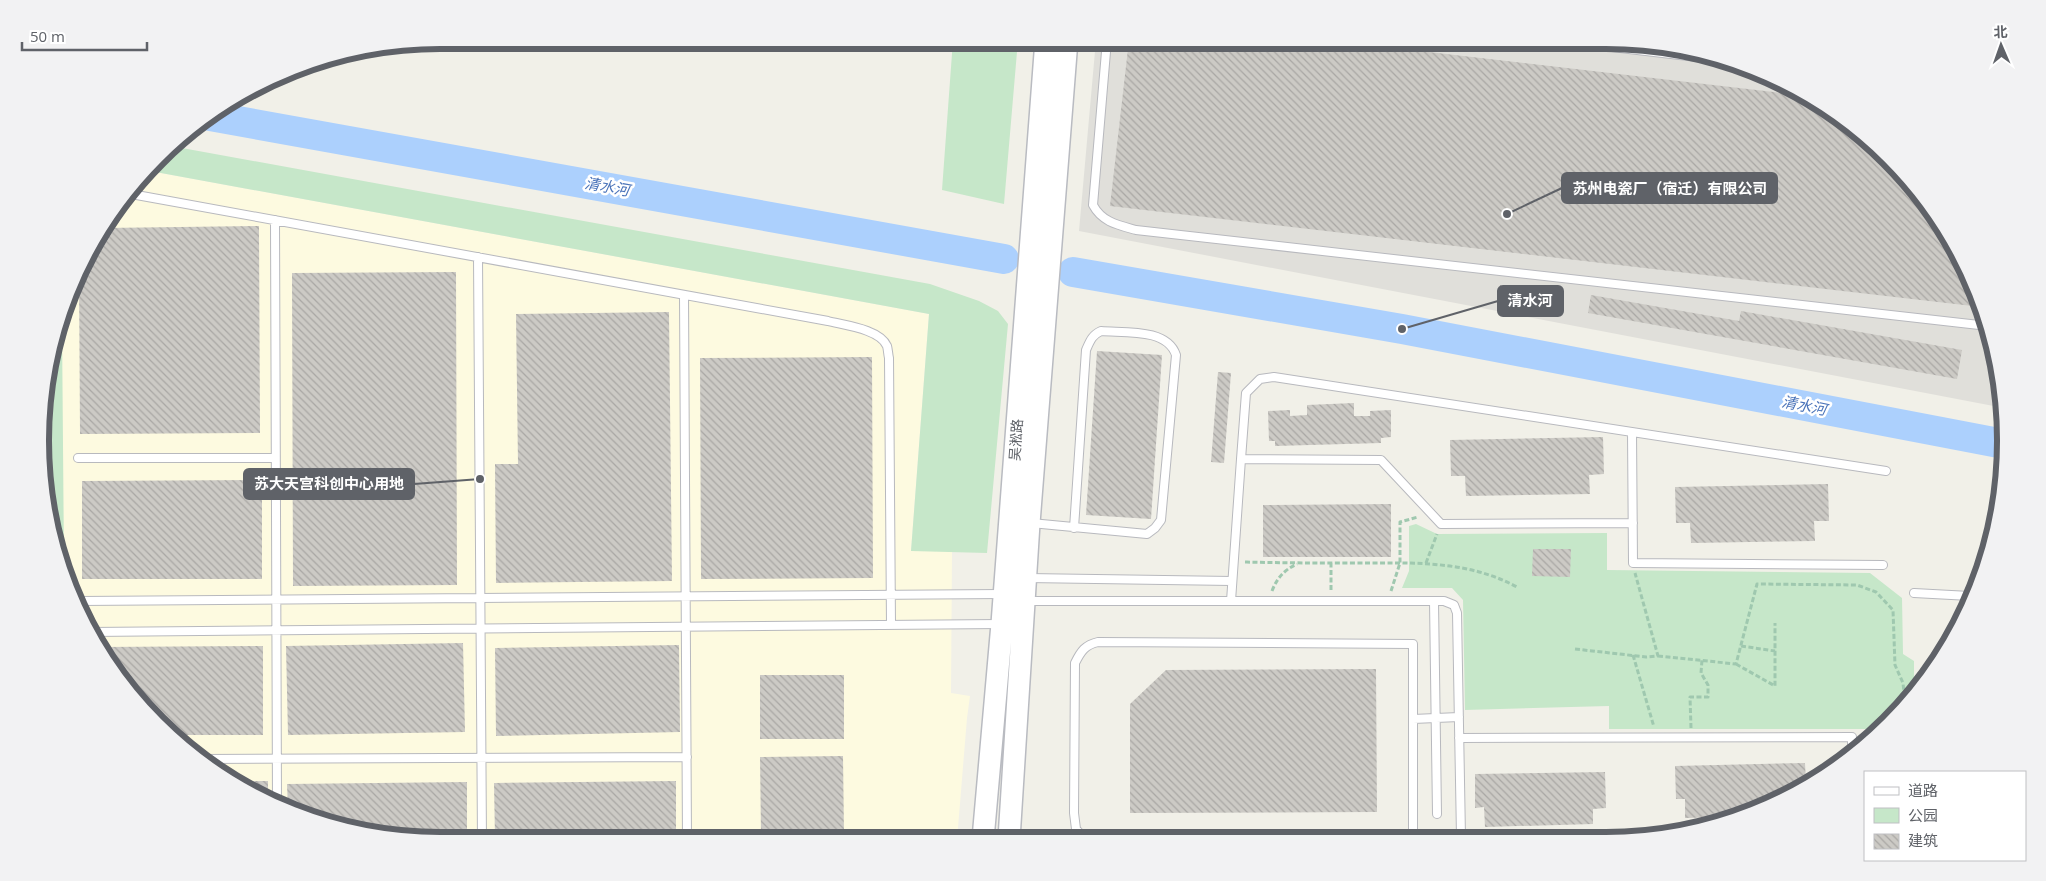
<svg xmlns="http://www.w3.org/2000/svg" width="2046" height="881" viewBox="0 0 2046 881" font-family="'Open Sans','Noto Sans SC',sans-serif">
  <defs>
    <pattern id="building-back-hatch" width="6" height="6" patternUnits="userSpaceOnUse" patternTransform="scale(1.25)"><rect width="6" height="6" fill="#cccac5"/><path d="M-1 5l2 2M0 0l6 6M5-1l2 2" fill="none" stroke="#a9a7a4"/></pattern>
  </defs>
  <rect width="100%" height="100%" fill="#f1f0e8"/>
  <path fill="#fdfae0" d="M150 171 929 314 911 551H952L951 693 970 696 967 718 957 840 441 841 311 820 240 787 177 742 94 641 48 518 40 440 48 363 94 241Z"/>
  <path fill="#e0dfda" d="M1096 40H1606L1734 61 1806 94 1870 140 1923 197 1965 264 1992 337 2004 408 1079 231Z"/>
  <path fill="#c6e7c9" d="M953 40H1018L1004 204 942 190Z
    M171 146 930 284 979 301 998 311 1008 324 987 553 911 551 929 314 150 171Z
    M62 325 64 562 48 518 40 440 48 363Z
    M1416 524 1437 534 1607 533V570L1870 573 1902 598 1903 654 1914 661V694L1878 729H1609V706L1465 710 1463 600 1452 588H1402L1409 571V526Z"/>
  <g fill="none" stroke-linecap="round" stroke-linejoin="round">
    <path stroke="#acd0fd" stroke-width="30" d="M210 116 1004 259
      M1073 272 1402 329 2004 444"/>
  </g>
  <path fill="url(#building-back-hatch)" d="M1129 40H1325L1809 96 1870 140 1923 197 1965 264 1981 307 1110 206Z
    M259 226 260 433 80 434 79 278 94 241 104 228Z
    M456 272 457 585 293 586 292 273Z
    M1500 285 1561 296 1558 311 1497 300Z
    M1591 295 1739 321 1741 311 1962 350 1957 379 1588 313Z
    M669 312 672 581 496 583 495 464H518L516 314Z
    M1097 351 1162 355 1151 519 1086 515Z
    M872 357 873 578 701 579 700 358Z
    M1218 372 1231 373 1224 463 1211 462Z
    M1354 403V416H1370V411L1391 410V437L1381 438V443L1275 446V441H1269L1268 411 1290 410V416L1307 415V405Z
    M1603 437 1604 474 1589 475 1590 494 1466 496 1465 476H1451L1450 440Z
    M262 480V579H82V481Z
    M1828 484 1829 521H1814L1815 541 1691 543 1690 523H1676L1675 487Z
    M1391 504V557H1263V505Z
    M1533 549H1571L1570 577 1532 576Z
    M463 643 465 732 288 735 286 646Z
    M679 645 680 732 496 736 495 648Z
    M263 646V735H171L99 647Z
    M1376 669 1377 812 1130 813V704L1166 670Z
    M760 675H844V739H760Z
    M843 756 844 834 761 835 760 757Z
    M1805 763 1806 783 1759 810 1734 817 1685 818V799H1676L1675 766Z
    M1605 772 1606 808 1593 809V824L1485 827 1484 807 1475 808V774Z
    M232 781H268V800L241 787Z
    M676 781V835L495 838 494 783Z
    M467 782V838H424L311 820 288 809 287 784Z"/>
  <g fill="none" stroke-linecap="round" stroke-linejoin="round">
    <defs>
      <path id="service" d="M1107 40 1093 205C1102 222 1118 225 1136 230L1988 326
        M1553 40 1730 61
        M131 194 828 321C843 325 880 329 887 346 888 349 888 354 889 358L891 625
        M275 220 277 804
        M478 257 482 841
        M684 295 687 840
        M1632 432 1633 563 1883 565
        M78 458H275
        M1241 459 1246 393 1260 379 1274 377 1886 471
        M1031 523 1147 534 1155 528 1161 520 1176 355C1167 328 1125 333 1101 331 1092 335 1090 341 1086 350L1074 528
        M1027 578 1232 581
        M1914 593 1970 596
        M79 601 1002 594
        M1026 601H1444L1454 605 1457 613 1461 837
        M1231 601 1241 459 1381 460 1441 524 1633 523
        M1434 601 1437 814
        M90 632 1001 624
        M1413 719 1459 717
        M1459 738 1852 737V756
        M201 759 687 757
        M1413 837V644L1098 642C1085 645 1081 651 1075 663L1074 813 1076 829 1083 837H1413L1664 836"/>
      <path id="secondary" d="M983 839 1002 624 1046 40
        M1009 839 1029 523 1067 40"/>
    </defs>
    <use href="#service" stroke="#b8b9be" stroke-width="10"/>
    <use href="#secondary" stroke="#b9bbc1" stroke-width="24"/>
    <path stroke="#9fc8af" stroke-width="3" stroke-dasharray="5 2.5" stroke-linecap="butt" d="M1245 562C1283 563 1321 563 1360 563 1414 563 1467 560 1517 587
      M1426 563 1437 534
      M1331 590V563
      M1272 591C1277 578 1284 570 1297 564
      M1391 591 1400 563V522L1418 517
      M1741 646 1775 651
      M1575 649 1646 657 1658 656 1635 573
      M1633 655 1654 727
      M1658 656 1736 664 1757 584 1857 585 1876 592 1893 610 1895 665 1903 683 1905 702
      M1736 664 1775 686V623
      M1691 728 1690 697H1708V685L1701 673 1702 660
      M1863 736H1872"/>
    <use href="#service" stroke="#fff" stroke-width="8"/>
    <use href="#secondary" stroke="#fff" stroke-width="21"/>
  </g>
  <g text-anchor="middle" stroke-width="5" stroke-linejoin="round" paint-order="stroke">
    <g font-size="14" fill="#5f6268" stroke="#fff">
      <text transform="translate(1016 440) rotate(-86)" y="5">吴淞路</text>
    </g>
    <g font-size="15" font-style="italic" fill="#4a73b9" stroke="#fff">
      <text transform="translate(607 187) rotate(10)" y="5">清水河</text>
      <text transform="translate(1804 406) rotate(11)" y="5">清水河</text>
    </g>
  </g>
  <path d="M0 0H2046V881H0ZM440 49H1606A391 391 0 0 1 1997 440V441A391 391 0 0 1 1606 832H440A391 391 0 0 1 49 441V440A391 391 0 0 1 440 49Z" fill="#f2f2f3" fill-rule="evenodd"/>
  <path fill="none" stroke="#5f6268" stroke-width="6" d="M440 49H1606A391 391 0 0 1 1997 440V441A391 391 0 0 1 1606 832H440A391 391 0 0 1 49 441V440A391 391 0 0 1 440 49Z"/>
  <path fill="none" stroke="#5f6268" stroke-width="2" d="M1507 214L1562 188M1402 329L1498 301M480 479L414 484"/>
  <g fill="#5f6268" stroke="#fff" stroke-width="2">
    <circle cx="1507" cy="214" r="5"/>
    <circle cx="1402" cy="329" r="5"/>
    <circle cx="480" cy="479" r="5"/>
  </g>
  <g fill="#5f6268" stroke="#5f6268" stroke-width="2">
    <rect x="1562" y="173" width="215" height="30" rx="5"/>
    <rect x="1498" y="286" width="65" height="30" rx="5"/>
    <rect x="244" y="469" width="170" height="30" rx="5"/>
  </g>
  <g font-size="15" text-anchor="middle" font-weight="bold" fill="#fff">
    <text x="1670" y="194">苏州电瓷厂（宿迁）有限公司</text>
    <text x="1530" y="306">清水河</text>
    <text x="329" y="489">苏大天宫科创中心用地</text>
  </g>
  <rect x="1864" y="771" width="162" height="90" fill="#ffffff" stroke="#bfc0c3"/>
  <rect x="1874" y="787" width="25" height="8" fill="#ffffff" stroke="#bfc0c3"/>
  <text x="1908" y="796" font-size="15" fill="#5f6268">道路</text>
  <rect x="1874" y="808" width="25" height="15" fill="#c6e7c9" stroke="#bfc0c3"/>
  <text x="1908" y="821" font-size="15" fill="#5f6268">公园</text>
  <rect x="1874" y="834" width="25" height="15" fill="url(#building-back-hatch)" stroke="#bfc0c3"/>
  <text x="1908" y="846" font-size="15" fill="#5f6268">建筑</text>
  <g transform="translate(2001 45) rotate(358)" stroke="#ffffff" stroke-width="4" paint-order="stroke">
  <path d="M0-4L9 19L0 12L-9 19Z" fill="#5f6268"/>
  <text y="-8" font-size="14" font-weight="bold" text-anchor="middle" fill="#5f6268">北</text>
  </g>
  <path d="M22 42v8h125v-8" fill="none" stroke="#5f6268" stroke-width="2.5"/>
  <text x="30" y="42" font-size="15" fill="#5f6268" stroke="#ffffff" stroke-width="4" paint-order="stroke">50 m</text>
</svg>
